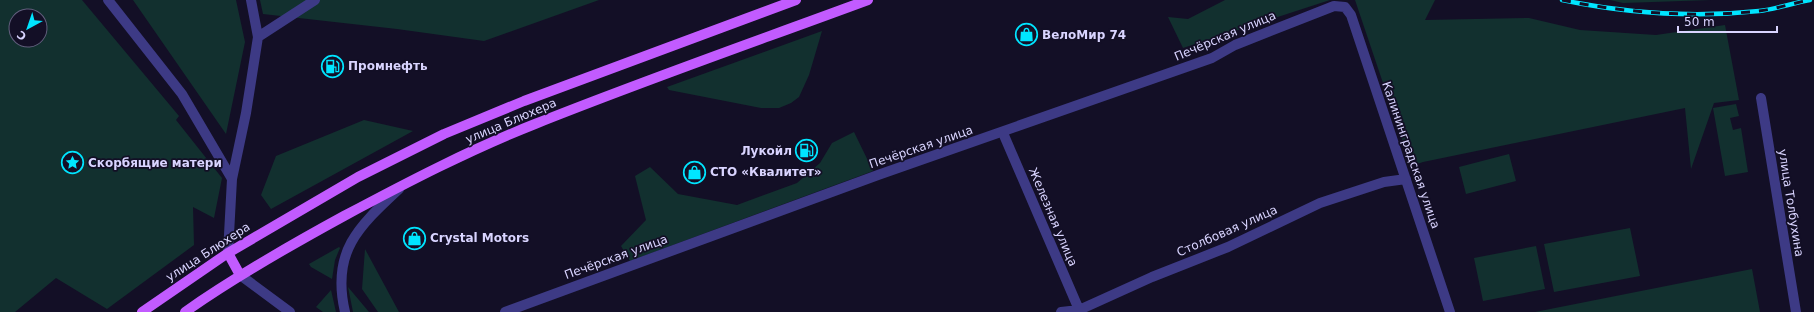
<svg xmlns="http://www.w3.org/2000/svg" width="1814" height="312" viewBox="0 0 1814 312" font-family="'DejaVu Sans',sans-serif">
  <rect width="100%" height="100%" fill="#130f26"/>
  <path fill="#12302f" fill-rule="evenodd" d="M0 0H82L179 116 176 120 222 178 214 218 193 207 194 245 107 309 56 278 15 312H0ZM16 16H40V40H16Z
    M133 0H236L245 42 226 134Z
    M260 0H599L484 41 397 29 263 14Z
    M1225 0H1330L1183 48 1168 17 1188 19Z
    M1355 0H1435L1425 20 1529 18 1580 30 1656 35 1725 25 1739 100 1714 103 1691 169 1685 108 1423 162 1411 166Z
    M1610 0H1711L1623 3Z
    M822 31 809 75 799 97 791 103 779 108H761L669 90 667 87Z
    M1736 104 1739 116 1730 118 1733 130 1741 128 1748 172 1725 176 1713 108Z
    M364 120 413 131 271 209 261 195 276 156Z
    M854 132 873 171 630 261 621 246 646 220 635 176 650 167 678 194 737 205 797 183 820 163 832 143Z
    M1509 154 1516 181 1466 194 1459 167Z
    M1630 228 1640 276 1554 292 1544 244Z
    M1536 246 1545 289 1483 301 1474 258Z
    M339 247 340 248 335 260 332 279 311 267 309 264Z
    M365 249 399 312H378L362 289Z
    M1752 269 1760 312H1535Z
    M348 287 369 312H353Z
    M331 290 336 312H323L316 307Z"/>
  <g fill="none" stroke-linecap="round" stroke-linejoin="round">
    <path stroke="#3d3a85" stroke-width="10" d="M108 0 182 94 232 179
      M258 37 315 0
      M1761 98 1796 312
      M1003 133 1080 312
      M228 253 232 179 246 113 258 37 251 0
      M505 312 878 175 1212 58 1235 45 1334 6 1345 7 1351 15 1450 312
      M1061 312 1079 310 1152 277 1228 247 1320 203 1384 182 1406 179"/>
    <path stroke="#3d3a85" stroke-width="10" d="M240 275 290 312
      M345 312C331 252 358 227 399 189"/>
    <path stroke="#c25bff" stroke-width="10" d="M228 253 240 275
      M142 312 228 253 358 177 444 134 524 101 796 0
      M185 312C236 276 289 246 344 216 406 183 469 150 535 124 645 80 757 41 868 0"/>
    <defs>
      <path id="rail" d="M1562 0C1625 13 1694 18 1759 11 1776 9 1793 3 1810 0"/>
    </defs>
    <use href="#rail" stroke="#00e5ff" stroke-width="4.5"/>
    <use href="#rail" stroke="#130f26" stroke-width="3" stroke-dasharray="9" stroke-linecap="butt"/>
  </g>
  <defs>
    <symbol id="shop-ring" viewBox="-11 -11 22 22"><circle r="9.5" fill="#130f26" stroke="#00e5ff" stroke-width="1.5"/><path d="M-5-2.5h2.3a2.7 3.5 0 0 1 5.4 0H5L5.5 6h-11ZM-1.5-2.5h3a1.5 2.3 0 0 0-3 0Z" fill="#00e5ff"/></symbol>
    <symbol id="fuel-ring" viewBox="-11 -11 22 22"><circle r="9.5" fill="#130f26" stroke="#00e5ff" stroke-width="1.5"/><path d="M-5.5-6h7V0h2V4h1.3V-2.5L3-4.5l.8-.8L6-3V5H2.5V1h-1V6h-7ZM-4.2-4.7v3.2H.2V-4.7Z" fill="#00e5ff"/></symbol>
    <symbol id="sight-ring" viewBox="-11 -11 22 22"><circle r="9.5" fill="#130f26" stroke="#00e5ff" stroke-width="1.5"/><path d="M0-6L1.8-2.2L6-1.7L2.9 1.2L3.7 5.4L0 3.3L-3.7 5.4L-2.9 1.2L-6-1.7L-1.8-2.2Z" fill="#00e5ff"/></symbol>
  </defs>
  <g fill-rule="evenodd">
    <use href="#shop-ring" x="1014" y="22" width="25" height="25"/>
    <use href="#fuel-ring" x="320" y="54" width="25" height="25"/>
    <use href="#fuel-ring" x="794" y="138" width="25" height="25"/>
    <use href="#sight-ring" x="60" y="150" width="25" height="25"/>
    <use href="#shop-ring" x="682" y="160" width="25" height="25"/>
    <use href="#shop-ring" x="402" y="226" width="25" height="25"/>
  </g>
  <g text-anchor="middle" stroke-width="3.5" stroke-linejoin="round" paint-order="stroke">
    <g font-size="12" font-weight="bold" fill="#d9d4ff" stroke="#130f26" text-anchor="start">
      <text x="1042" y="39">ВелоМир 74</text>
      <text x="348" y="70">Промнефть</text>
      <text x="792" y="155" text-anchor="end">Лукойл</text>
      <text x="88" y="167">Скорбящие матери</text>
      <text x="710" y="176">СТО «Квалитет»</text>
      <text x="430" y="242">Crystal Motors</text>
    </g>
    <g font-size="12" fill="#d9d4ff" stroke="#130f26">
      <text transform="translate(1225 36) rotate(-23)" y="4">Печёрская улица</text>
      <text transform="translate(511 121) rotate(-23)" y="4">улица Блюхера</text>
      <text transform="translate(921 147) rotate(-19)" y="4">Печёрская улица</text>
      <text transform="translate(1411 155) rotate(71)" y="4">Калининградская улица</text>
      <text transform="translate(1791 203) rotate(81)" y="4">улица Толбухина</text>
      <text transform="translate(1053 217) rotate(67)" y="4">Железная улица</text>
      <text transform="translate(1227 231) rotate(-24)" y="4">Столбовая улица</text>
      <text transform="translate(208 252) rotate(-33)" y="4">улица Блюхера</text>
      <text transform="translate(616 257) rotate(-20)" y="4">Печёрская улица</text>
    </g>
  </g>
  <g transform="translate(28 28) rotate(220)"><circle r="19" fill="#130f26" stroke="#625e7d"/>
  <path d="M0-3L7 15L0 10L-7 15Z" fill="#00e5ff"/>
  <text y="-6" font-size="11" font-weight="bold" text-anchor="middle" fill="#d9d4ff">С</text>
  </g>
  <path d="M1678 26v6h99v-6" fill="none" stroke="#d9d4ff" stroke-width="2"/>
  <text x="1684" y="26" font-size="12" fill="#d9d4ff" stroke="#130f26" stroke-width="3" paint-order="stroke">50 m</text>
</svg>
